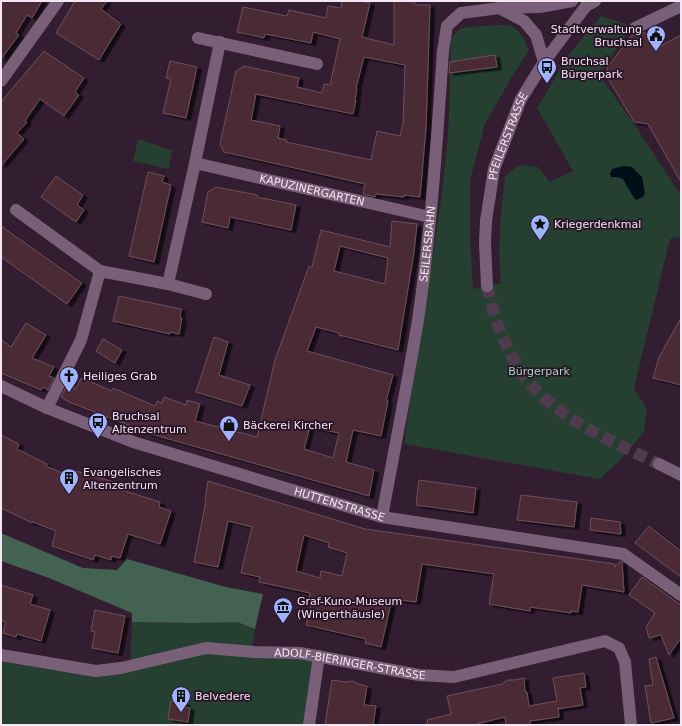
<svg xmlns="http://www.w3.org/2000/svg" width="682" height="726" viewBox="0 0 682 726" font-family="'DejaVu Sans',sans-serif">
  <defs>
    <filter id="shadow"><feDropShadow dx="4.5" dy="2.5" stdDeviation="0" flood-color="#0009"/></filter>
  </defs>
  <rect width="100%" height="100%" fill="#321d31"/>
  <path fill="#253f31" d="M601 16 632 26 599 74 638 130 681 195V237L670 239 634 388 647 409 644 432 622 458 600 479 404 444C417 345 437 246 447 147 450 111 450 74 451 38L461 28C470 27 504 23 511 26 521 30 525 41 529 50L510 80 485 124 470 180V238L473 289 501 283C497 248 501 211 505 176L519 165 538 167 550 182 573 171 537 108 569 54Z
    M138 139 172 150 169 169 133 161Z
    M222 621 237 622 255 629 252 649 313 660 305 725H1V659L130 669 132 622 194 623Z"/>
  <path fill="#436252" d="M1 533 83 568 117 570 127 559 226 587 263 594 255 629 237 622 194 623 132 622V613L49 578 1 561Z"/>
  <path fill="#000e17" d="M623 166 632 167 642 177 645 193 643 197 636 200 631 193 623 179 617 177H611L610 174 612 169Z"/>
  <path fill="#482b35" stroke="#714f5a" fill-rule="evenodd" filter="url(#shadow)" d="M1 1H42L32 18 27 15 16 33 19 35 1 59Z
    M75 1H107L101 9 121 24 99 60 56 33Z
    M342 1H362L370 3 362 37 394 45V1H406L413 2 417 5H430L426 128 420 197 404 195V197L376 194 375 197 363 194 365 184 224 152 220 144 236 71 244 66 299 78 297 87 322 93 324 84 330 85 340 39 313 32 311 43 265 34 264 38 237 32 243 7 287 16 289 10 326 18 328 6 341 8ZM364 57 405 65 403 123 400 136 377 131 371 160 286 142 287 140 278 138 280 126 251 120 256 94 353 114 356 100H355L357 89 356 88Z
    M643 32 661 46 681 35V182L648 124 634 122 606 75 607 68 632 35H638Z
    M44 51 84 78 75 92 79 95 64 116 40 99 25 121 27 122 17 133 24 139 1 166V102Z
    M495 55 497 67 449 73 450 62Z
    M170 61 197 67 186 118 163 113 171 79 166 78Z
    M148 172 164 176 162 182 171 185 154 262 129 256Z
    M56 176 83 195 77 205 84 210 76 222 41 197Z
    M216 187 257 195V197L296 205 291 230 230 217 228 228 202 222 208 192Z
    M392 221 417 224 414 252 398 350 339 335V333L316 327 307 351 393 375 386 401H388L381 436 353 430 346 462 374 470 369 496 151 434 69 402 61 397 67 385 76 389 81 378 112 391 113 388 155 406 157 401 162 403 164 397 186 405 187 400 200 404 195 421 257 437 275 360 309 266 312 267 321 230 390 247ZM340 246 388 258 385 284 334 271ZM310 427 339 433 333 458 304 449Z
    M1 226 82 283 67 304 1 257Z
    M119 296 181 309 180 318H182L179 334 170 332V334L113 321Z
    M681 318V385L653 378 659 357Z
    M26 323 46 335 32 358 54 367 49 376 54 378 48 390 43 387 41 390 1 373V339L11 347Z
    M214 337 228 342 219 375 250 385 242 406 196 392Z
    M103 339 122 350 115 363 96 351Z
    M1 435 19 444 17 449 47 464 46 466 73 478 76 471 117 483 116 488 160 502 159 507 171 511 160 544 128 534 120 558 112 556 111 560 95 555 93 560 52 546 56 531 33 522 32 523 1 508Z
    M419 480 476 488 473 513 416 505Z
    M208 481 365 529 615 564V567L620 561 622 562 624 592 582 585 578 612 571 611V613L530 607V611L489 604 494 574 422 564 416 602 392 599 381 647 365 643 366 639 306 625 312 600 309 599 310 593 259 582 260 577 241 573 252 527 228 521 218 567 194 562 206 501 205 500ZM304 535 329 543 328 547 347 553 342 576 321 571 320 578 296 571Z
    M521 495 577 502 574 527 517 520Z
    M591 518 620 522 621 534 590 530Z
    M649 526 681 551V577L635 543Z
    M642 577 681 605V638L669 655 661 635 649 638 646 627 655 613 629 595Z
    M1 585 33 595 30 604 50 610 41 641 17 634 16 637 3 633 6 622 1 620Z
    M95 610 125 616 118 653 92 648 95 632 91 631Z
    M656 657 674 718 651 723 645 686 653 685 649 659Z
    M584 673 586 687 580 688 583 705 558 709V707L559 717 530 721V725H506L505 717 473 725H428L427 720 451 714 447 696 502 684 507 680H514L524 678 525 692H527L529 706 557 701 553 678Z
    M332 680 346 682 353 681 358 684 367 686 364 705 376 706 373 725H325Z
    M171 701 186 703 185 707 190 708 188 722 168 719Z"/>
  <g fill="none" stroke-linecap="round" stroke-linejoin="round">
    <path stroke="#4f3b4e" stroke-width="12" stroke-dasharray="12 6" stroke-linecap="butt" d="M487 286C494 318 505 349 524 376 554 417 615 443 659 464"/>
    <g stroke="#796078" stroke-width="12">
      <path d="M501 9 524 21 536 35 544 62"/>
      <path d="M635 28 681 6"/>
      <path d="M198 38 317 64"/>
      <path d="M1 81 58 1"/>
      <path d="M195 163 220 42"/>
      <path d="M16 210 100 271"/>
      <path d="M168 284 206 294"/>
      <path id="s1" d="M1 386 47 408 133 442 382 517 623 554 681 595"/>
      <path id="s2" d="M47 408 81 340 100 271 168 284 195 163 430 217"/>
      <path id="s3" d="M382 517C394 452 407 386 418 320 431 231 437 141 443 51L447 26 461 13 500 8 540 7 572 1"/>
      <path id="s4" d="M1 655 96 671 121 668 206 648 255 652 300 653 419 675 454 677 605 641 619 648 625 662 631 725"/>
      <path d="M309 725 319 656"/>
    </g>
    <g stroke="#796078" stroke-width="12">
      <path id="s5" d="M487 286 485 243 486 221 494 169 521 99 544 62 586 6 595 1"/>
      <path d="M659 464 681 475"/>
    </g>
  </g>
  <defs>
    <symbol id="civic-pin" viewBox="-11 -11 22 30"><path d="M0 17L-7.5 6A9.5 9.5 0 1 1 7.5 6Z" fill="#9fb3fd" stroke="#281327"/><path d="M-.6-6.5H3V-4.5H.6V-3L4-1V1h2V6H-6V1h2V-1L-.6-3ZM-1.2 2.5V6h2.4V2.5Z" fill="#111"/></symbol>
    <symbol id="bus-pin" viewBox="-11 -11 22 30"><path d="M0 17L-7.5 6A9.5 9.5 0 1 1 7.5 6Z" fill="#9fb3fd" stroke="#281327"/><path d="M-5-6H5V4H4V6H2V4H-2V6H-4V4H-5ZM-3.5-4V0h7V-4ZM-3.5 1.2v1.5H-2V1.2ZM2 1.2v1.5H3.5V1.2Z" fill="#111"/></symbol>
    <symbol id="sight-pin" viewBox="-11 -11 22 30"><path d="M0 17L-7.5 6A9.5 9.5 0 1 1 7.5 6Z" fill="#9fb3fd" stroke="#281327"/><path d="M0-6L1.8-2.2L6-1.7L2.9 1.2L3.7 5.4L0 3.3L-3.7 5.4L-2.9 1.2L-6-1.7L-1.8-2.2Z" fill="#111"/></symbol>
    <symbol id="church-pin" viewBox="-11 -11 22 30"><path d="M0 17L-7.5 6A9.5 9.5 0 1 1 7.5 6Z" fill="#9fb3fd" stroke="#281327"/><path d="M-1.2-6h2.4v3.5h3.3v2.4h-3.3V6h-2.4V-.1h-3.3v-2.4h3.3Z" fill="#111"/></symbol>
    <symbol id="shop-pin" viewBox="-11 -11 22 30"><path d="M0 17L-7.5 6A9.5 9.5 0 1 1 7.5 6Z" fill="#9fb3fd" stroke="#281327"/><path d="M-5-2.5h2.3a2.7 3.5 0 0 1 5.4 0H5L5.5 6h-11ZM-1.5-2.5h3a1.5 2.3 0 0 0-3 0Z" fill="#111"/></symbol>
    <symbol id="building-pin" viewBox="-11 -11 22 30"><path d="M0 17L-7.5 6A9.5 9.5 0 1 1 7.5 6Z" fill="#9fb3fd" stroke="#281327"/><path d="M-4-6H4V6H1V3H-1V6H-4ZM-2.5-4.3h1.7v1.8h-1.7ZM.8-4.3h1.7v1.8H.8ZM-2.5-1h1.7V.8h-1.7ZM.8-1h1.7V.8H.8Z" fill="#111"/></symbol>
    <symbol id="museum-pin" viewBox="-11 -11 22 30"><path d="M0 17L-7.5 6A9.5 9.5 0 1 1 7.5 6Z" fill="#9fb3fd" stroke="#281327"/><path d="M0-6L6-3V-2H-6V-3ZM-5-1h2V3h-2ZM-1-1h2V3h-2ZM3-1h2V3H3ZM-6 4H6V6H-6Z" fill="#111"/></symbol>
  </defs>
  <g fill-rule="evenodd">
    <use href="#civic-pin" x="645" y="24" width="22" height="30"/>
    <use href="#bus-pin" x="536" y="56" width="22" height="30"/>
    <use href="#sight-pin" x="529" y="213" width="22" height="30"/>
    <use href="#church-pin" x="58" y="365" width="22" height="30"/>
    <use href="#bus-pin" x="87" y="411" width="22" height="30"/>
    <use href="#shop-pin" x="218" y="414" width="22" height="30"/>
    <use href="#building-pin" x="58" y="467" width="22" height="30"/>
    <use href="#museum-pin" x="272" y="596" width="22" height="30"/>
    <use href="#building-pin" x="170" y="685" width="22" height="30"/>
  </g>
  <g text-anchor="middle" stroke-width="3.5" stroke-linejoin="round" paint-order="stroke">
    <g font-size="11" fill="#f5e6f4" stroke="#281327" text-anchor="start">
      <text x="642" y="33" text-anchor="end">Stadtverwaltung<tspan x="642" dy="13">Bruchsal</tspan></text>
      <text x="561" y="65">Bruchsal<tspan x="561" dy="13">Bürgerpark</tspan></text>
      <text x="554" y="228">Kriegerdenkmal</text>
      <text x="83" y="380">Heiliges Grab</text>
      <text x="112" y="420">Bruchsal<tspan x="112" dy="13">Altenzentrum</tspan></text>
      <text x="243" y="429">Bäckerei Kircher</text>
      <text x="83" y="476">Evangelisches<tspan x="83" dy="13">Altenzentrum</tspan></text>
      <text x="297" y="605">Graf-Kuno-Museum<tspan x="297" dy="13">(Wingerthäusle)</tspan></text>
      <text x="195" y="700">Belvedere</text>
    </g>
    <g font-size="11" fill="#f5e6f4" stroke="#281327">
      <text dy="4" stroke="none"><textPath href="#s5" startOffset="153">PFEILERSTRASSE</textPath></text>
      <text dy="4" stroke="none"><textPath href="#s2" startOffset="461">KAPUZINERGARTEN</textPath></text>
      <text dy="4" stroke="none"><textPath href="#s3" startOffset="277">SEILERSBAHN</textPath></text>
      <text dy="4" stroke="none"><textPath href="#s1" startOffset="359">HUTTENSTRASSE</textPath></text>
      <text dy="4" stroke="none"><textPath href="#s4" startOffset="354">ADOLF-BIERINGER-STRASSE</textPath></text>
    </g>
    <g font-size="11" fill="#9fdaba" stroke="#281327">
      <text x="539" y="375">Bürgerpark</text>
    </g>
  </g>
  <rect width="682" height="726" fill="none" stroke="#f5e6f4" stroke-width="4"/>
</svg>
